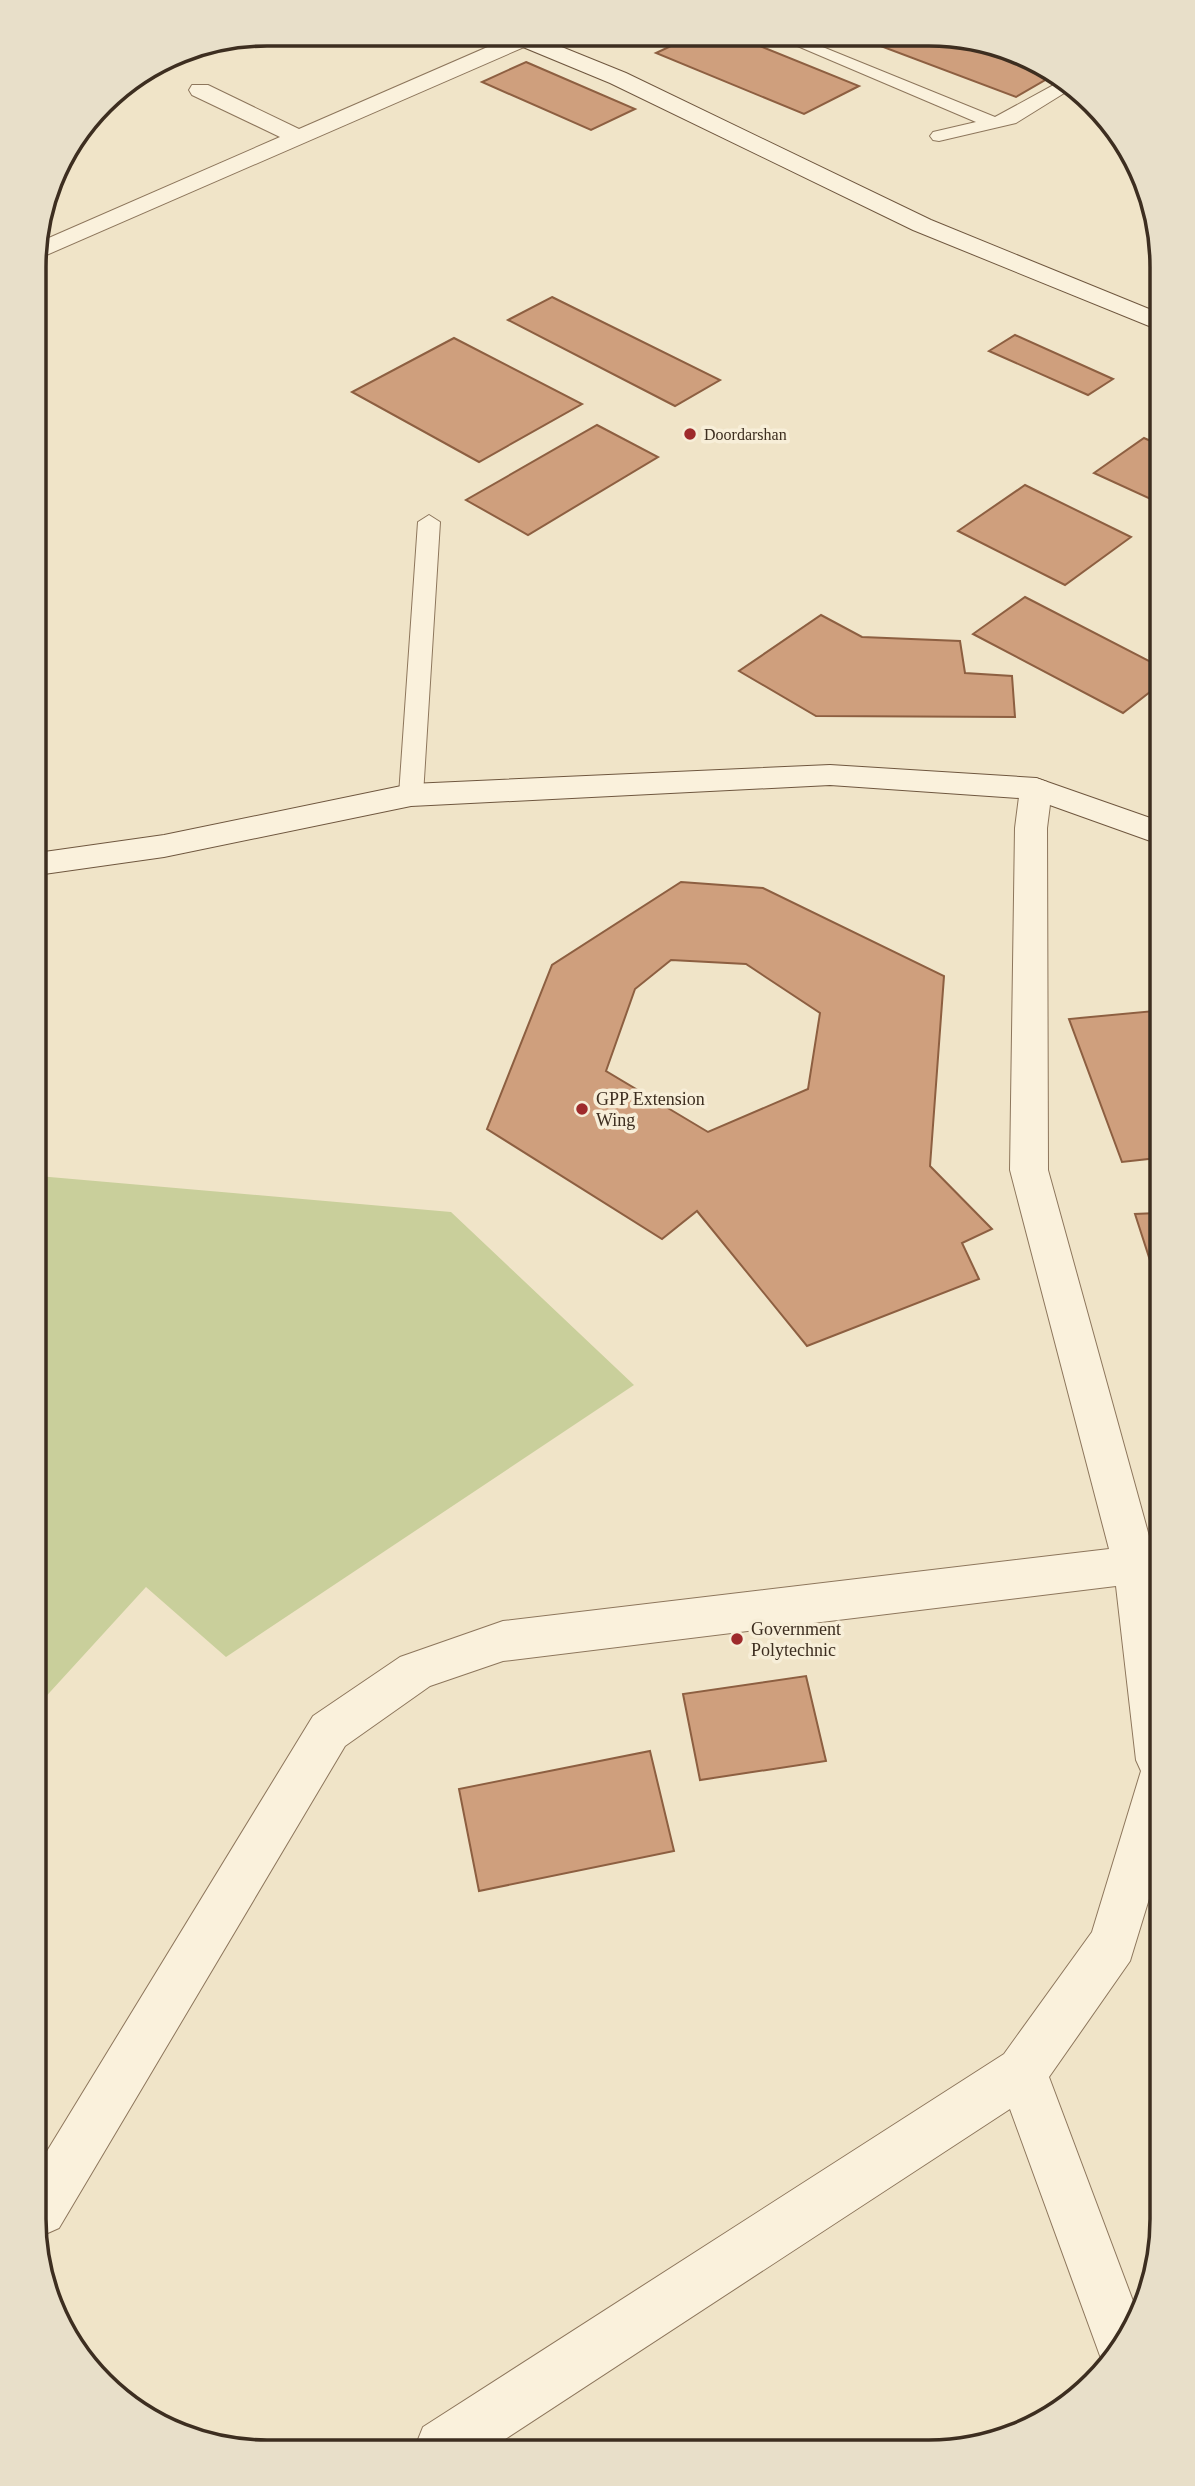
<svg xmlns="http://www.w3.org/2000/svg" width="1195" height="2486" viewBox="0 0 1195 2486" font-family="Georgia,serif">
  <rect width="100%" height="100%" fill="#f0e4c8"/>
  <path fill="#c9cf9b" d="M38 1176 451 1212 634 1385 226 1657 146 1587 40 1703Z"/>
  <path fill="#cf9f7d" stroke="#8d5f41" stroke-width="2" fill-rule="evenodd" d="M692 36H735L859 86 804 114 656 53Z
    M865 37 974 38 1052 76 1016 97 862 39Z
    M526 62 635 109 591 130 482 82Z
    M552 297 720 380 675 406 508 320Z
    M1015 335 1113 379 1088 395 989 351Z
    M454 338 582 404 479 462 352 392Z
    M597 425 658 457 528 535 466 500Z
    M1144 438 1155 443V501L1094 473Z
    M1025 485 1131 537 1065 585 958 531Z
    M1025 597 1155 664V688L1123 713 973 634Z
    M821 615 862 637 960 641 965 673 1012 676 1015 717 816 716 739 671Z
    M681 882 763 888 944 976 930 1166 992 1229 962 1243 979 1279 807 1346 697 1211 662 1239 487 1129 552 965ZM671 960 746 964 820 1013 808 1089 708 1132 606 1071 635 989Z
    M1154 1011 1157 1158 1122 1162 1069 1019Z
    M1157 1213 1158 1285 1135 1214Z
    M806 1676 826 1761 700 1780 683 1694Z
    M650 1751 674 1851 479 1891 459 1789Z"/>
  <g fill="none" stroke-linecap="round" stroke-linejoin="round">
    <defs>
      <path id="service" d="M774 36 798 37 995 117 1061 81 1074 87 1016 123 939 141 933 140 930 136 933 132 976 122Z
        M429 515 440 522 423 795 420 801H402L399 795 418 522Z"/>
      <path id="minor" d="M515 35H531L534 39 531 44 35 260V244L280 137 192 95 189 90 192 85H208L299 129Z
        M1036 778 1047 782 1052 789 1047 828 1048 1170 1157 1565 1160 1863 1130 1961 1049 2077 1139 2317 1108 2366 1103 2364 1010 2109 493 2447H415L423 2427 1004 2054 1092 1932 1141 1771 1136 1760 1116 1586 503 1661 430 1686 345 1746 59 2228 41 2236V2161L313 1716 400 1657 503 1621 1109 1549 1010 1170 1015 828 1020 789 1025 782Z"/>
      <path id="secondary" d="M503 35H532L626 73 931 220 1154 311V328L913 230 610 83 506 40Z
        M830 765 1036 778 1156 820V843L1033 799 830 785 411 806 164 857 37 875V853L164 835 411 784Z"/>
    </defs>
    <use href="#service" stroke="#8d765c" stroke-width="2"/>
    <use href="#minor" stroke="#8d765c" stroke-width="2"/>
    <use href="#secondary" stroke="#6f573f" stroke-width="2"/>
    <use href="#service" fill="#faf1dc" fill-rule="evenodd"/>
    <use href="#minor" fill="#faf1dc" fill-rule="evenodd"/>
    <use href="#secondary" fill="#faf1dc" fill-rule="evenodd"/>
  </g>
  <g fill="#9e2a2b" stroke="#f7eed8" stroke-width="2.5">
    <circle cx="690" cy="434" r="7"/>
    <circle cx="582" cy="1109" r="7"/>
    <circle cx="737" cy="1639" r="7"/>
  </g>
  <g text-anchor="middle" stroke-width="7" stroke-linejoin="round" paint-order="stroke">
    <g font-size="16" fill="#3d2e20" stroke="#f7eed8" text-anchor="start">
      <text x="704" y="440">Doordarshan</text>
    </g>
    <g font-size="18" fill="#3d2e20" stroke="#f7eed8" text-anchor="start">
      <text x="596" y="1105">GPP Extension<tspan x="596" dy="21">Wing</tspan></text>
      <text x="751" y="1635">Government<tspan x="751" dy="21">Polytechnic</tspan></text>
    </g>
  </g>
  <path d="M0 0H1195V2486H0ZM267 46H929A221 221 0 0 1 1150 267V2219A221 221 0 0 1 929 2440H267A221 221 0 0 1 46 2219V267A221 221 0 0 1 267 46Z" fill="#e8dfc9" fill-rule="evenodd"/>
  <path fill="none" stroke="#3d2e20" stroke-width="3.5" d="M267 46H929A221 221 0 0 1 1150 267V2219A221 221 0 0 1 929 2440H267A221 221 0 0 1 46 2219V267A221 221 0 0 1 267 46Z"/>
</svg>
